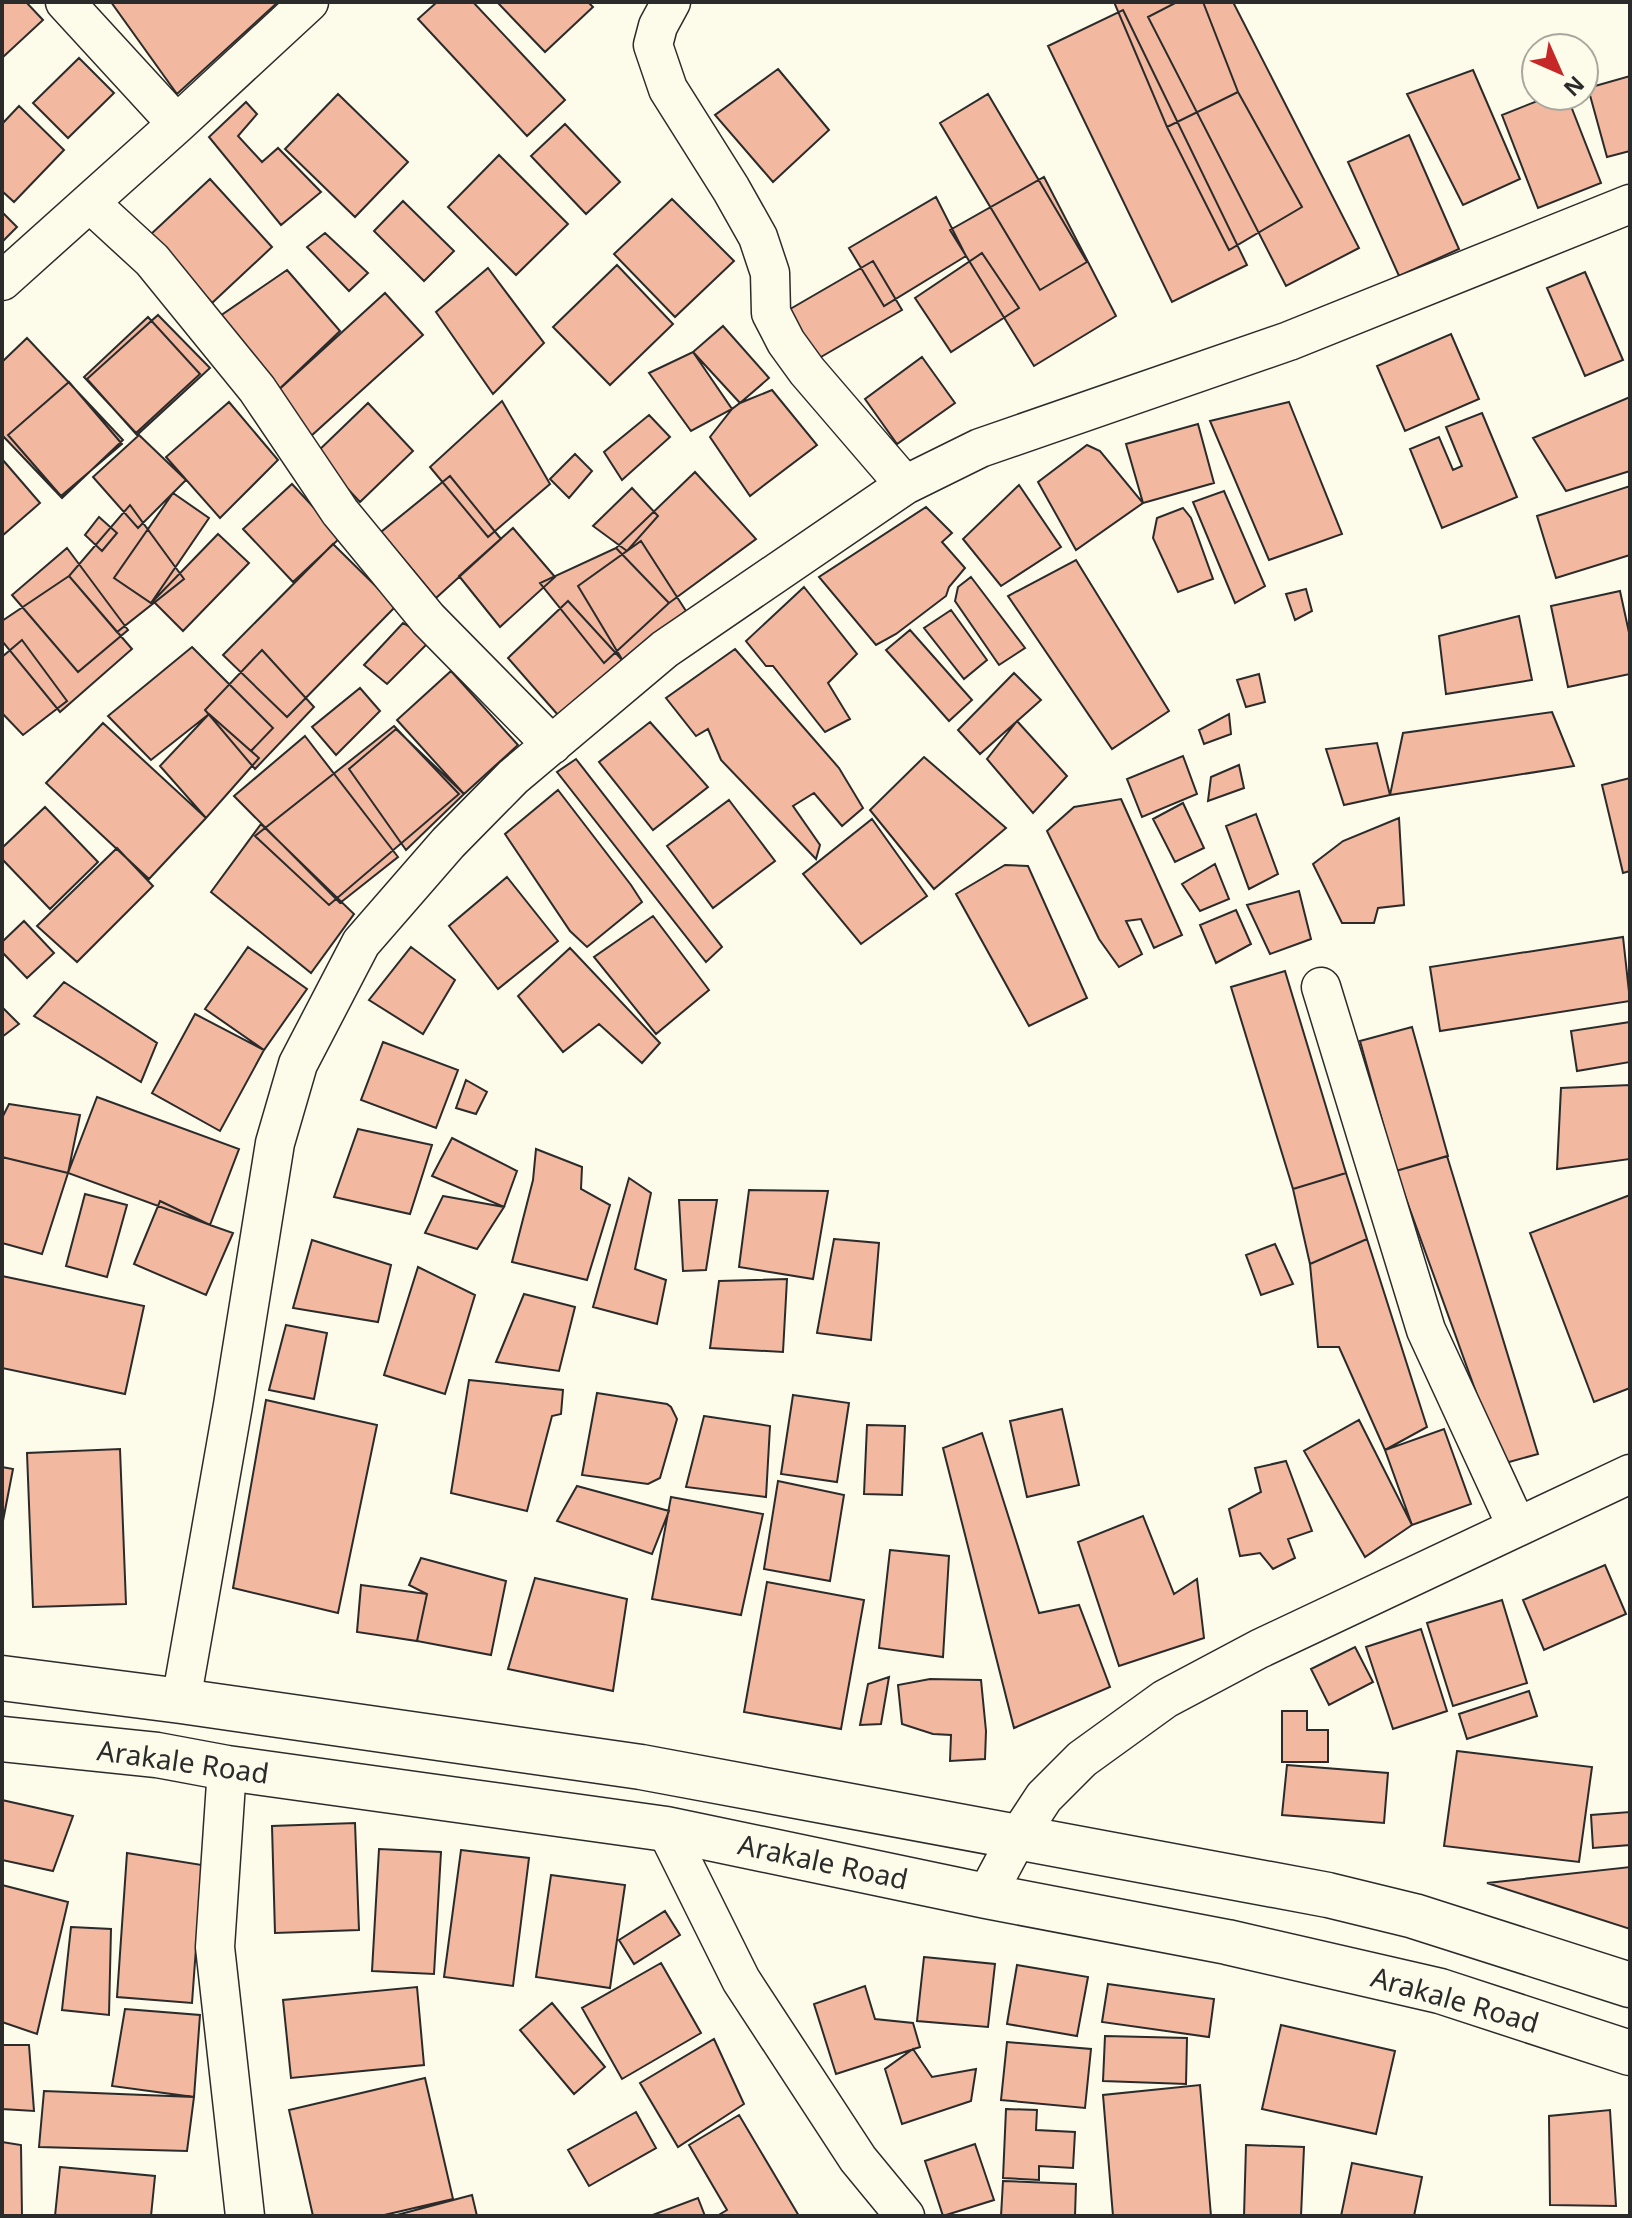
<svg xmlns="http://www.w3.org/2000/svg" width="1632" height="2218" viewBox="0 0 1632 2218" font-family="'Noto Sans',sans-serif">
  <rect width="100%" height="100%" fill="#fdfbea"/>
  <path fill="#f2b8a0" stroke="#2b2b2b" stroke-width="2" d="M2 2H26L43 20 2 58Z
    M111 2H278L177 94Z
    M437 2H473L565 100 527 136 418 19Z
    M497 2H588L593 7 545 52Z
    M1114 2H1203L1238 92 1167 127Z
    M1177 2H1233L1359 248 1286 286 1148 17Z
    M1123 10 1247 265 1172 302 1048 46Z
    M79 58 114 93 68 138 33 103Z
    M778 69 829 130 773 182 715 115Z
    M1473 70 1520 179 1463 205 1407 94Z
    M1630 76V151L1607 157 1588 88Z
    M1238 92 1302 207 1229 250 1167 127Z
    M338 94 408 162 355 217 285 149Z
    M988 94 1087 262 1040 290 940 123Z
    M1550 96H1567L1601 183 1538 208 1502 115Z
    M246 102 257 114 238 136 262 162 278 148 321 192 281 225 209 137Z
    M19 106 64 150 14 202 2 191V124Z
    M565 124 620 182 586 214 531 156Z
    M1409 135 1459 249 1399 276 1348 162Z
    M499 155 568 224 516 275 448 207Z
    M1044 177 1116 316 1034 366 950 230Z
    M210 179 272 247 212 303 150 235Z
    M936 197 966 256 884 306 849 248Z
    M672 199 734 261 675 317 614 254Z
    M403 201 454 251 424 281 374 231Z
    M2 212 17 227 2 242Z
    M325 233 368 273 349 291 307 247Z
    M982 253 1019 308 951 352 915 298Z
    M873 261 902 310 814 361 785 312Z
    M617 265 673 324 610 385 553 327Z
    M488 268 544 343 493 394 436 312Z
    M287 270 340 331 273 395 220 316Z
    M1585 272 1623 360 1585 376 1547 288Z
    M385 293 423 335 311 436 273 395Z
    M158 315 210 368 137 435 87 379Z
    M148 317 200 374 136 433 84 377Z
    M723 326 769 378 740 403 693 352Z
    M1451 334 1479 399 1405 431 1377 366Z
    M27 338 123 440 62 498 2 435V362Z
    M693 352 732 409 691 431 649 373Z
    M922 357 955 403 897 444 865 399Z
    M69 382 122 444 61 496 8 435Z
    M772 390 817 445 750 496 710 437 732 409 740 403Z
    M1630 397V471L1566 491 1533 438Z
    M502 401 550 484 488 537 430 467Z
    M229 402 278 460 220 518 166 457Z
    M1289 402 1342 534 1269 560 1210 421Z
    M368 403 413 451 360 502 315 454Z
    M1482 413 1517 497 1442 528 1410 449 1439 437 1453 470 1462 466 1446 427Z
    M649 415 670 437 622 480 604 452Z
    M1198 424 1214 483 1143 503 1126 444Z
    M139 435 186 480 138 528 93 477Z
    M1087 445 1100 451 1143 503 1076 550 1038 482Z
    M575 454 592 471 569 498 550 479Z
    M2 459 40 503 2 536Z
    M695 472 756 539 669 603 616 548Z
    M450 476 501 539 436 598 381 532Z
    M292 484 341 537 293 582 243 529Z
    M1019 485 1061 547 1001 586 963 539Z
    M1630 486V555L1556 578 1537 516Z
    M632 488 658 516 627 551 593 526Z
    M1224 491 1265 586 1235 603 1193 502Z
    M173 493 209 518 151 603 114 578Z
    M130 505 184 579 117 632 69 576Z
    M926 507 952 533 942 542 965 568 949 587 946 596 896 634 876 645 819 577Z
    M1183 508 1191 518 1213 579 1178 592 1153 538 1157 518Z
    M99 517 117 533 102 551 85 535Z
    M513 528 555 577 500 627 459 576Z
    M218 534 249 563 183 631 153 601Z
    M641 541 686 611 623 661 578 586Z
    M333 544 396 606 287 717 223 655Z
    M67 548 128 630 78 672 12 595Z
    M616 548 669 603 604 663 540 583Z
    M1076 560 1169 711 1112 749 1008 596Z
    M69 576 132 649 60 712 2 641V621Z
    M971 577 1025 648 999 665 955 601 958 587Z
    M804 587 857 654 828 683 850 719 825 732 773 666H766L746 641Z
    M1306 589 1312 611 1295 620 1286 594Z
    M1620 591 1630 637V674L1568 687 1551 606Z
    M568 601 623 661 558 715 508 658Z
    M951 610 987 660 964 679 924 628Z
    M1519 616 1532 680 1446 694 1439 636Z
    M403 623 431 640 387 684 364 665Z
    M910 630 972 700 949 721 886 650Z
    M22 640 67 701 23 735 2 713V657Z
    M192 647 273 728 251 751 209 714 151 760 108 716Z
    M735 649 839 768 863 808 842 826 814 793 793 806 820 845 816 859 721 760 708 729 696 736 666 698Z
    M262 650 314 707 255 769 205 710Z
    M451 671 518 745 464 794 397 720Z
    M1014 673 1041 700 980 754 958 730Z
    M1259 674 1265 702 1246 707 1237 680Z
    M360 688 380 711 336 755 312 727Z
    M1552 712 1574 766 1390 795 1403 733Z
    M209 714 259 758 206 818 160 766Z
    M1229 714 1231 734 1204 744 1199 730Z
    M1017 721 1067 776 1033 813 987 759Z
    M650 722 708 787 653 830 599 762Z
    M103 723 206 818 149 879 46 783Z
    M394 726 459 794 329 905 255 836Z
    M396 729 464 794 406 850 349 769Z
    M305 736 398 857 340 903 234 796Z
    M1377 743 1390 795 1344 805 1326 749Z
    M1183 756 1197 794 1142 817 1127 779Z
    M924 757 1006 828 934 889 870 810Z
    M576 759 722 947 706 962 557 772Z
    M1239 765 1244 788 1208 801 1211 777Z
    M1630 778V871L1623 873 1602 785Z
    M558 790 631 885 642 902 587 947 570 931 505 834Z
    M1121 799 1182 935 1154 948 1141 919 1126 921 1142 954 1119 967 1099 939 1047 831 1074 807Z
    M729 800 775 861 713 908 667 846Z
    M1183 803 1204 848 1175 862 1153 819Z
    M45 807 98 862 50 909 2 859V848Z
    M1256 814 1278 874 1249 889 1226 826Z
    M1399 818 1404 905 1378 908 1374 923H1342L1313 864 1343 841Z
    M872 819 927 896 861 944 803 874Z
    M261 824 354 914 311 973 211 892Z
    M117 848 153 886 77 962 37 926Z
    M1215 864 1229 899 1200 911 1182 884Z
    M1005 865 1028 866 1087 998 1029 1026 956 894Z
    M507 877 558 941 498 989 449 926Z
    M1299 891 1311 939 1270 954 1247 905Z
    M1236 910 1251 944 1216 963 1200 925Z
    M653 916 709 990 656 1034 594 957Z
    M24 921 54 953 27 978 2 952V942Z
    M1623 937 1630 1001 1440 1031 1430 967Z
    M248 947 307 989 264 1050 205 1009Z
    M411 947 455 980 423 1034 369 1000Z
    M570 948 660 1043 642 1063 599 1024 563 1052 518 996Z
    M1285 971 1346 1173 1293 1189 1231 987Z
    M64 982 157 1043 141 1082 34 1016Z
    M2 1007 19 1024 2 1037Z
    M195 1014 264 1050 220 1131 152 1093Z
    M1630 1022V1062L1577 1071 1571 1031Z
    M1412 1027 1448 1156 1396 1171 1360 1041Z
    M383 1042 458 1070 436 1128 361 1100Z
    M466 1080 487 1092 476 1114 456 1108Z
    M1630 1085V1159L1557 1169 1561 1088Z
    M97 1097 239 1149 210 1225 68 1173Z
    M9 1104 80 1115 68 1173 2 1157V1118Z
    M358 1129 432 1145 410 1214 334 1197Z
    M452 1138 517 1171 504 1207 432 1176Z
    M536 1149 582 1167 581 1189 610 1205 587 1280 512 1262 533 1180Z
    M1447 1156 1538 1454 1502 1464 1396 1171Z
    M2 1157 68 1173 42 1254 2 1243Z
    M1346 1173 1367 1239 1310 1264 1293 1189Z
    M629 1178 651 1193 635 1269 666 1280 657 1324 593 1307Z
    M749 1190 828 1191 813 1279 739 1267Z
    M85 1194 127 1205 107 1277 66 1266Z
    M1630 1195V1388L1594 1402 1530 1233Z
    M443 1196 504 1207 477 1249 425 1233Z
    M679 1200H717L706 1270 683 1271Z
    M160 1201 210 1225 233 1233 206 1295 134 1264Z
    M834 1239 879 1243 871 1340 817 1333Z
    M1367 1239 1427 1427 1385 1450 1339 1347H1318L1310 1264Z
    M312 1240 391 1265 378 1322 293 1308Z
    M1275 1244 1293 1284 1261 1295 1246 1255Z
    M418 1267 475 1295 445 1394 384 1375Z
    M2 1276 144 1306 125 1394 2 1368Z
    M787 1279 783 1352 710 1348 719 1281Z
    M524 1294 575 1307 559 1371 496 1362Z
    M286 1325 327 1333 314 1399 269 1390Z
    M469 1380 563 1390 561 1414 552 1416 527 1511 451 1493Z
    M597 1393 667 1404 671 1407 677 1419 660 1478 648 1484 582 1475Z
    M793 1395 849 1403 837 1482 781 1474Z
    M266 1400 377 1425 338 1613 233 1588Z
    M1062 1409 1079 1485 1027 1497 1010 1421Z
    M704 1416 770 1426 766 1497 686 1487Z
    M1359 1420 1412 1525 1365 1557 1304 1451Z
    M867 1425 905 1426 902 1495 864 1494Z
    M1444 1429 1471 1504 1412 1525 1385 1450Z
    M982 1433 1039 1613 1079 1605 1110 1687 1014 1728 943 1448Z
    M120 1449 126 1604 33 1607 27 1453Z
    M1286 1461 1312 1531 1288 1539 1295 1558 1273 1569 1260 1553 1240 1556 1229 1509 1261 1492 1255 1468Z
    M2 1467 13 1469 2 1526Z
    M778 1481 844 1495 830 1581 764 1569Z
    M577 1486 669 1511 652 1554 557 1521Z
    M671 1497 763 1514 741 1615 652 1599Z
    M1143 1516 1174 1594 1197 1579 1204 1638 1119 1666 1078 1542Z
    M890 1550 949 1556 943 1657 879 1648Z
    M421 1558 506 1581 491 1655 417 1641 427 1594 409 1585Z
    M1605 1565 1626 1614 1544 1650 1523 1600Z
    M535 1578 627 1599 613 1691 508 1669Z
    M767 1582 864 1600 841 1729 744 1712Z
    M361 1585 427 1594 417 1641 357 1632Z
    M1502 1600 1527 1683 1453 1706 1427 1623Z
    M1421 1629 1447 1711 1393 1729 1366 1647Z
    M1355 1647 1373 1682 1329 1705 1311 1669Z
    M889 1677 881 1724 860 1725 868 1684Z
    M930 1679 981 1680 986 1731 985 1759 950 1761 951 1735 933 1734 902 1724 898 1685Z
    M1529 1691 1537 1716 1467 1739 1459 1714Z
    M1282 1711H1307V1730H1328V1762H1282Z
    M1457 1751 1592 1767 1579 1862 1444 1846Z
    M1287 1765 1388 1773 1384 1823 1282 1815Z
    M2 1800 73 1816 53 1871 2 1860Z
    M1630 1812V1845L1593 1848 1591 1815Z
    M355 1823 359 1930 275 1933 272 1826Z
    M379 1849 441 1852 434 1974 372 1971Z
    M461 1850 529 1858 513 1986 444 1977Z
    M127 1853 202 1865 192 2003 117 1997Z
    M1630 1867V1929L1487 1883Z
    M551 1875 625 1885 610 1988 536 1977Z
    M2 1885 68 1902 37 2034 2 2022Z
    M665 1911 680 1935 634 1964 619 1940Z
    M71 1927 111 1929 109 2015 62 2010Z
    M924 1957 995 1964 988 2027 917 2021Z
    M661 1963 701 2033 622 2079 582 2008Z
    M1017 1965 1088 1977 1077 2036 1007 2024Z
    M1108 1984 1214 1999 1209 2037 1102 2022Z
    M865 1986 875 2019 913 2023 920 2047 836 2074 814 2004Z
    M417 1987 424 2065 291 2078 283 2000Z
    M552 2003 605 2067 574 2094 520 2030Z
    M125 2009 200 2015 194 2097 112 2086Z
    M1281 2025 1395 2051 1376 2134 1262 2109Z
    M1105 2036 1187 2038 1186 2084 1103 2081Z
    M714 2039 744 2104 678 2147 640 2083Z
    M1007 2042 1091 2049 1085 2108 1001 2100Z
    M2 2045H29L34 2111 2 2109Z
    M913 2049 932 2077 976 2069 971 2101 902 2124 885 2069Z
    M425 2078 453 2199 380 2216H313L289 2110Z
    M1200 2085 1211 2216H1113L1103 2095Z
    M44 2091 194 2097 187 2151 39 2147Z
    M1006 2109 1037 2110 1036 2130 1075 2132 1073 2168 1039 2166V2180L1003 2178Z
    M1610 2110 1616 2206 1550 2205 1549 2116Z
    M636 2112 656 2148 589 2186 568 2150Z
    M739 2115 799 2216H717L727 2210 689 2145Z
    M2 2142 21 2145 22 2216H2Z
    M975 2144 994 2200 943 2216 925 2161Z
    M1246 2145 1304 2147 1301 2216H1244Z
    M1352 2163 1422 2177 1414 2216H1341Z
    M60 2167 155 2176 151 2216H55Z
    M1003 2181 1076 2184 1075 2216H1001Z
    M472 2195 477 2216H393Z
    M698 2198 705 2216H650Z"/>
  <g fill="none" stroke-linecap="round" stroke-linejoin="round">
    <defs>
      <path id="minor" d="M65 2 177 124
        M671 2 658 26 653 45 668 89 731 189 758 237 770 273 771 313 786 342 807 371 905 485
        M90 203 152 260 257 389 340 512 428 619 552 745
        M2 281 177 124 309 2
        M1321 987 1426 1330 1517 1527
        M181 1701 233 1405 275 1143 298 1064 361 943 448 843 513 777 665 649 905 485 980 448 1289 341 1630 204
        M227 1768 215 1947 245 2216
        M666 1829 741 1980 858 2159 905 2216
        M986 1896 1017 1838 1044 1797 1082 1759 1165 1699 1259 1649 1630 1474"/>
      <path id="secondary" d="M2 1678 181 1701 641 1767 1328 1895 1414 1916 1630 1985
        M2 1739 157 1755 227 1768 666 1829 986 1896 1227 1942 1440 1991 1630 2053"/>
    </defs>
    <use href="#minor" stroke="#2b2b2b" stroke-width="41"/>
    <use href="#secondary" stroke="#2b2b2b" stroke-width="47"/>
    <use href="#minor" stroke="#fdfbea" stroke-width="38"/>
    <use href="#secondary" stroke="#fdfbea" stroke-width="44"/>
  </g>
  <g text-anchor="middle" stroke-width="6" stroke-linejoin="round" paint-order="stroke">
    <g font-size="28" fill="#2b2b2b" stroke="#fdfbea">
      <text transform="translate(183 1762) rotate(8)" y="10">Arakale Road</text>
      <text transform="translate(823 1862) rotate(12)" y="10">Arakale Road</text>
      <text transform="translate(1455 2000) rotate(16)" y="10">Arakale Road</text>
    </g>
  </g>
  <rect width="1632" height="2218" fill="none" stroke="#2b2b2b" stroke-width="8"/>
  <g transform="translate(1560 72) rotate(135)"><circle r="38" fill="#fdfbea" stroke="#a9a89e" stroke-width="2"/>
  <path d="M0-6L14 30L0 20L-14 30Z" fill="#c62828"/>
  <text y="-12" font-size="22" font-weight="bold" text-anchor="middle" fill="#2b2b2b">N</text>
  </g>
</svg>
